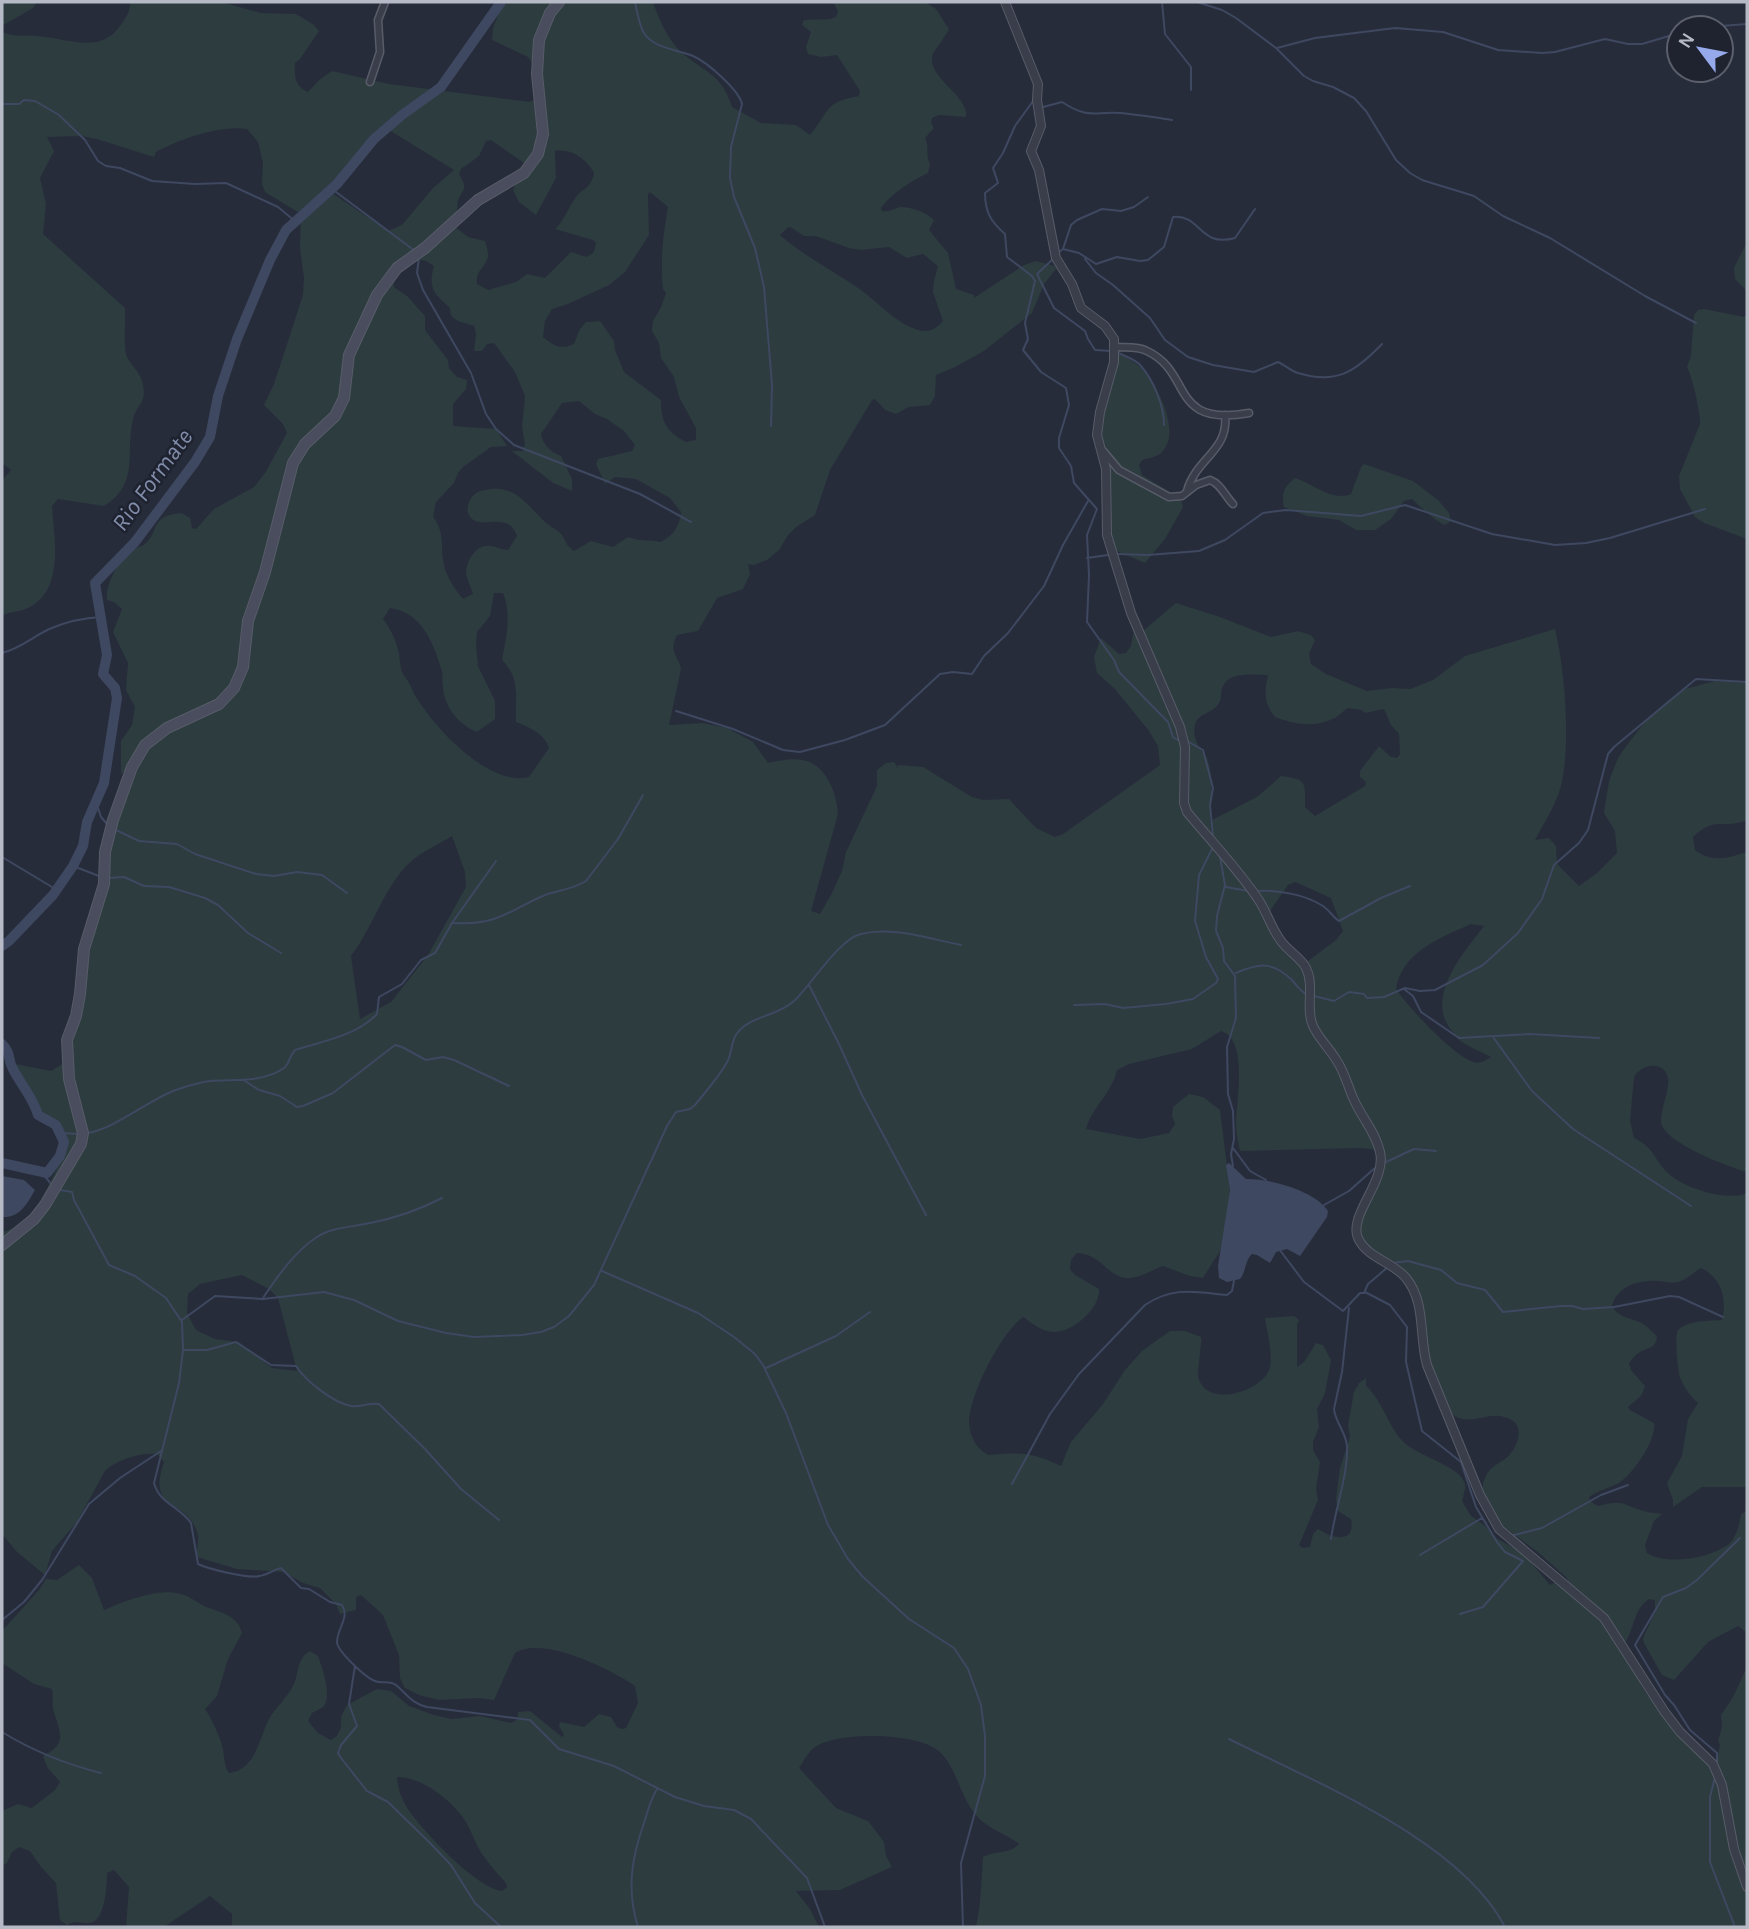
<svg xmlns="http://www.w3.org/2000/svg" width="1749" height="1929" viewBox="0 0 1749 1929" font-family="Karla,sans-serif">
  <rect width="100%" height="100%" fill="#272c3a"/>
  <path fill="#2c3c3f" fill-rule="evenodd" d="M2 2H37L33 8 2 26Z
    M130 2H221L261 13 296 14 314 25 319 31 300 59 295 63C294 76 295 87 308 92L319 80 332 71 389 84 530 102 536 99C535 85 538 69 528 57L492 40 493 28 503 2H653C659 19 667 38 680 51 704 73 721 72 732 107L761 123 796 125 810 135C830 111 824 102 859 96L860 91 837 55 821 57 808 54 806 47 811 32 802 25 804 20 830 19 836 17 838 11 833 2H925L936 9 949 29C945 38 933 51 932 57 929 79 969 96 966 117L939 115 932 118 931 123 934 128 925 138C930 146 925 155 930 164L928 173C911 181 892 193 881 208L882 211C890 212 893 209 900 207 910 206 928 213 934 220L929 230 948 253 956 289 974 295V298L1024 265 1036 261 1055 266 1056 269 1044 284 1032 313 984 351 955 367 936 375 935 396 930 405 909 407 896 414 885 410 875 399 872 400 830 470 815 515 796 527 788 535 779 550 767 560 754 565 748 564 750 574 743 589 717 598 698 631 677 635C668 653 678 654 681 669L669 725 703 723 727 728 753 742 768 763C778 761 792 758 802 760 826 763 837 794 838 814L811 911 820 914 832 893 842 871 846 852 877 786V770L886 763 894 762 898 768V765L923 767 972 797 983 800 1009 799 1036 828 1055 837 1063 834 1160 765 1158 746 1149 731 1115 689 1097 673 1094 657 1101 638 1119 654 1126 653 1131 646 1134 629 1143 631 1176 603 1220 617 1271 637 1298 631 1311 635 1315 640 1309 654 1311 664 1326 674 1367 691 1392 688 1410 689 1433 680 1465 656 1555 629C1565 670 1571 745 1561 786 1556 805 1544 823 1535 840L1549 838 1556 846 1557 864 1579 886 1597 873 1617 853 1615 831 1604 813 1609 781 1618 758 1627 745 1645 722 1667 701 1685 689 1715 681 1747 683V820C1724 830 1716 815 1693 837L1695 850C1711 863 1729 858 1747 852V1172C1729 1167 1661 1142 1661 1121 1661 1108 1670 1089 1668 1078 1664 1060 1641 1064 1634 1077L1630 1121 1634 1138C1656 1149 1653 1159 1668 1173 1683 1188 1728 1202 1747 1193V1487H1702L1673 1507V1500L1667 1483 1682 1456 1688 1419 1698 1403C1690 1396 1682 1385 1679 1374 1678 1367 1674 1335 1678 1330 1688 1320 1709 1321 1722 1320 1727 1299 1722 1278 1701 1268 1694 1272 1686 1280 1678 1282 1668 1284 1659 1280 1650 1281 1633 1282 1617 1288 1612 1306 1619 1319 1631 1317 1643 1324 1648 1327 1652 1332 1657 1336 1656 1347 1651 1347 1642 1351 1637 1353 1633 1358 1629 1363L1631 1370 1645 1386 1641 1396 1628 1407 1630 1410 1654 1423C1657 1440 1633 1474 1619 1483 1609 1488 1597 1491 1589 1497L1590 1501 1598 1506C1626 1499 1621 1505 1644 1511 1650 1513 1656 1513 1662 1514L1654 1521 1645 1545 1647 1553C1668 1566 1710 1558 1729 1544 1736 1538 1740 1523 1741 1514L1747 1511V1633L1738 1626 1708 1642 1674 1680 1662 1675 1644 1643 1643 1638 1655 1612V1600L1649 1599C1632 1610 1635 1632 1622 1647L1643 1689 1659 1710 1716 1764 1720 1745 1718 1741 1722 1727 1721 1715 1733 1697 1747 1667V1927H976L980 1903 983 1857C995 1850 1008 1855 1019 1844 1005 1833 987 1829 975 1814 959 1795 956 1763 936 1749 914 1733 838 1731 815 1747 808 1752 804 1761 799 1768L836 1808 868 1821 884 1842 886 1856 892 1867 840 1890 796 1891 810 1909 819 1927H232V1914L210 1896 164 1927H126L129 1887 114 1870 107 1873C107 1886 105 1923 89 1923 79 1924 77 1919 67 1925L60 1920 56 1883 41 1867 30 1851 19 1847 12 1852 7 1863 2 1866V1811L18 1804 32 1808 55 1790 60 1782 47 1767 43 1756C68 1744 60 1733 54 1712 51 1704 54 1697 52 1689L34 1684 2 1663V1631L39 1590 46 1579 57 1580 79 1565 92 1578 104 1610C124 1601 163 1586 184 1595 193 1598 200 1605 209 1608 223 1613 238 1616 242 1633L228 1659 217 1696 205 1709C210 1715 220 1737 222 1745 225 1755 223 1765 229 1773 256 1770 259 1738 269 1719 276 1707 288 1697 294 1684 299 1672 297 1658 310 1651L318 1656C322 1667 333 1698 323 1707 322 1708 312 1713 312 1713L308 1721 318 1733 331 1740 337 1736 341 1728V1717L347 1705 377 1689 391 1691 409 1706 434 1715 451 1719 480 1716 511 1723 518 1719V1712L530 1711 562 1737 564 1735 559 1726 560 1722 584 1727 599 1714 611 1717 617 1727 622 1729 626 1728 638 1703 635 1686C611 1669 542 1635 515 1653L494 1700 479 1698 439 1700 419 1695 405 1688 400 1678 399 1655 383 1615 361 1595 356 1597V1610L340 1614 336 1604 320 1588 303 1583 284 1572 237 1569 197 1557C196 1550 199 1541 198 1535 187 1495 146 1515 164 1462L157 1454C141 1452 116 1460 105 1471L77 1522 52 1551 45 1575 17 1552 2 1534V1232C36 1225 49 1181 65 1153L66 1143 58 1124 35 1109 11 1074 15 1064 51 1071 70 1059 111 835 127 769 121 774V741L132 725 135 707 126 690 128 663 113 632 122 609 114 602 107 600C105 585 119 560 130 550 135 546 141 548 145 544 160 531 149 516 181 513L190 518 192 528 196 529 214 509 254 487 265 473 287 433 283 424 264 405 274 384 303 295 304 278 300 248 301 214 265 192 262 184 263 163 258 142 247 129C220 125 180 139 156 152L154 157 97 139 82 136 47 137 54 151 40 178 46 204 43 234 125 308C126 320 123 348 127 357 132 366 141 373 143 385 147 404 136 405 133 419 125 453 140 484 104 506L58 499 52 506C54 538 65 590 28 608 20 612 10 611 2 616V481L11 470 2 463V32C16 38 30 34 45 37 72 40 101 53 120 26 126 18 130 12 130 2ZM389 130 454 170 433 188 402 225 388 231 332 193ZM491 140 524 163 513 190 519 202 536 215 556 178 555 151C571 148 587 159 594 173 590 191 582 187 574 200 567 210 564 221 555 229L593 240 596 243 594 252 587 257 571 252 545 278 527 274 516 282 488 290 477 284C475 271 485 268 488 257 489 252 486 246 485 241L468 237 455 227 458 200 464 189V184L459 174 461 169 479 156 486 141ZM650 192 668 207C663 234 660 261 663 289L666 293 661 307 653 321 652 331 659 343 661 358 674 377 679 397 696 428V440L686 442C666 431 661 422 661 400L624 372 615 350 614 341 600 321 586 322 580 329 574 344C560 350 554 346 543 337L545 321 552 309 568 304 609 285 625 272 649 235 648 194ZM788 227 792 228 804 236H816L849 248 861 250 889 247 907 258 923 254 938 266 934 281 933 292 943 321C939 326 932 331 925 331 902 330 878 302 861 290 834 271 805 257 780 235ZM417 259 426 261 434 266C428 288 433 293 450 308 449 322 464 322 474 326L476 334 474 351H482L487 344 494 343 515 372 525 396 522 427 525 444 523 451H512L553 483 572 491V479L561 456C551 452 543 445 541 434L562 403 579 401 595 414 607 419 624 431 635 445 632 451 598 459 596 464 605 484 615 477 636 479 670 498 681 512C679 528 674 534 661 542 649 539 640 542 628 537L613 547 591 541 574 551C563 542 568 543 561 534 558 530 549 526 544 521 528 506 516 486 491 489 486 490 479 490 475 494 470 497 466 508 468 513 476 535 507 507 517 536L508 550C501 550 498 547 491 546 477 544 467 559 466 572 466 578 471 587 473 594L463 599C454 588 445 575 443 560 441 544 444 530 433 517L436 502 454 483 458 473 463 467 491 447 507 446 496 429 453 426V404L466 389 467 380 457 377 449 368 448 360 425 330V316L407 296 394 287C392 273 407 266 417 259ZM494 593H503C512 616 506 637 502 660 521 679 515 698 516 722 529 727 545 734 549 748L529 777C489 787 435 728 416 697 413 693 412 687 409 683 407 679 405 678 403 674 400 668 400 660 399 653 396 641 391 629 383 619L390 608C423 613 433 643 442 671 443 676 442 681 443 687 444 707 459 725 477 732L495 719V701L478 666 476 644 477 632 490 616ZM1268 675C1264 693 1264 703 1275 717 1295 725 1315 728 1335 718 1340 715 1343 711 1348 708L1361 710 1365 713 1384 709 1391 725 1399 734 1400 754 1397 758 1391 757 1379 746 1360 771V777L1366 782 1365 786 1315 816 1305 807C1305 783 1308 779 1281 776L1257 797 1210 821C1211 806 1214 770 1206 757 1198 746 1191 736 1196 722 1201 712 1215 713 1220 701 1222 697 1220 690 1223 686 1230 671 1255 675 1268 675ZM452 836 465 872 466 887 428 955 391 1002 360 1019 351 956C373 928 386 881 414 859 425 850 439 844 452 836ZM1295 882 1331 898 1343 931 1336 940 1308 961 1279 933 1270 911 1288 885ZM1471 924 1484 926C1463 953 1425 997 1451 1030 1455 1034 1458 1040 1462 1042 1471 1048 1482 1052 1491 1057 1485 1061 1478 1065 1471 1061 1450 1052 1409 1008 1396 989 1402 952 1440 938 1471 924ZM1221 1031C1249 1040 1236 1101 1236 1124 1236 1133 1238 1142 1240 1151L1360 1148 1372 1149 1378 1153 1375 1182 1355 1232 1354 1242 1393 1268 1416 1296 1422 1358 1447 1410C1469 1433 1490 1405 1513 1421 1525 1430 1516 1450 1506 1458 1500 1463 1494 1465 1489 1471 1484 1477 1483 1484 1482 1491L1495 1518 1502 1525 1539 1553 1566 1577 1570 1584 1554 1583 1550 1585 1523 1553 1496 1538 1485 1526 1471 1516 1462 1501C1463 1496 1466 1489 1465 1484 1461 1467 1422 1457 1407 1445 1388 1429 1384 1402 1366 1386V1378L1359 1383 1354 1392 1348 1425 1350 1437 1340 1468 1336 1499 1338 1511 1351 1519C1356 1545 1331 1538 1318 1529L1313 1534 1310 1547 1303 1548 1299 1545 1318 1500 1316 1489 1320 1462 1313 1450V1442L1319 1427 1317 1409 1325 1393 1331 1360 1323 1345 1316 1343 1304 1362 1297 1367V1325L1299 1320 1294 1316 1265 1318C1267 1332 1273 1353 1270 1367 1264 1391 1210 1408 1199 1380 1196 1374 1202 1346 1201 1337L1185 1331H1170L1142 1351 1125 1370 1103 1404 1071 1442 1061 1466C1032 1452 1020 1452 988 1455 976 1448 970 1437 969 1423 969 1395 1001 1333 1023 1317 1033 1324 1041 1331 1053 1332 1072 1333 1101 1308 1099 1289L1075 1275 1070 1269 1071 1260 1077 1253C1101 1254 1107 1276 1126 1278 1138 1279 1152 1270 1163 1266L1190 1276 1203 1278 1220 1251 1224 1236 1230 1190 1220 1110 1203 1097 1189 1094 1173 1107 1172 1115 1175 1124 1169 1133 1140 1139 1086 1129C1092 1107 1112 1093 1117 1070L1129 1064 1192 1049ZM242 1275 269 1289 278 1298 297 1371 272 1368 239 1342 215 1339 196 1330 187 1313 188 1294 200 1284ZM397 1777C422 1777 451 1800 464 1819 472 1831 476 1847 485 1858 491 1867 499 1875 506 1883L507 1887 502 1891C476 1888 422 1830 407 1808 402 1799 397 1787 397 1777Z
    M1747 242V291L1735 279 1734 268Z
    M1704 309 1744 317 1747 314V539L1704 523 1695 517 1680 489 1679 476 1700 424C1701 414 1692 376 1687 367L1691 356 1694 315 1698 310Z
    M1117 353C1126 357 1133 361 1140 367 1157 383 1182 432 1162 452 1158 457 1148 458 1142 460L1139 465 1142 475 1180 498 1183 507 1165 539 1145 563 1117 551 1109 544 1102 530 1106 481 1097 411Z
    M1364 464 1413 481 1439 501 1449 513 1451 521 1445 525C1431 518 1423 509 1412 499L1404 501 1391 519 1375 530H1356L1339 520 1307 516 1284 507C1281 493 1284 487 1295 478 1312 483 1332 502 1351 494L1361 467Z"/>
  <path fill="#3e4861" d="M1229 1163 1246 1179C1268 1178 1316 1191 1328 1211L1327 1217 1300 1256 1287 1249 1276 1252 1270 1263 1257 1255 1252 1254C1245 1260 1246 1272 1240 1279L1227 1282 1219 1278 1218 1266 1230 1190 1226 1165Z
    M2 1176 24 1180 35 1190C27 1204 20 1218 2 1217Z"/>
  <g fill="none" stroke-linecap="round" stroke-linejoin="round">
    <path stroke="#3e4861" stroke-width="2" d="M235 2H255
      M303 2H307
      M635 2C637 11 639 25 644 33 653 48 678 50 693 56 707 62 739 90 742 104L731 147 730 178 734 197 755 248 764 287 772 385 771 426
      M1162 2 1165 34 1191 67V90
      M1197 2 1222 10 1236 18 1276 48 1304 76 1313 81 1333 87 1354 98 1366 111 1396 160 1410 173 1422 180 1474 196 1503 216 1550 238 1645 296 1696 323
      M1695 28 1747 24
      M1277 48 1315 38 1395 28 1443 32 1498 50 1542 53 1555 52 1605 39 1628 44H1642L1679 33
      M1033 101 1015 126 1003 153 993 168 998 183 985 193C985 212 991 222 1005 234L1007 257 1032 276 1035 281 1025 323 1028 339 1023 350 1041 372 1066 388 1069 405 1059 438V448L1071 466 1074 483 1097 509 1087 535 1089 575 1087 622 1114 660 1119 672 1168 722 1173 737 1178 740
      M2 104H19L24 100 35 101 59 115 85 140 98 161 106 166 120 168 152 181 195 184 226 183 278 207 296 222
      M1043 107 1062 102C1090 120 1093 111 1121 113 1138 115 1155 117 1172 120
      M332 189 415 251
      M1063 249 1079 253 1096 264 1117 257 1140 261 1148 260 1164 247 1173 217C1201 214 1199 248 1235 238L1255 209
      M1059 252 1063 249 1071 225 1077 220 1102 209 1121 211 1134 207 1148 197
      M419 258 417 273 423 290 471 373 486 414 496 429 514 445 640 494 691 522
      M1085 259 1096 273 1113 285 1150 318 1165 340 1188 357 1213 365 1254 372 1278 362C1285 365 1291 371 1298 373 1337 385 1356 371 1382 344
      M1037 274 1054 308 1085 331 1088 339 1095 350 1111 351
      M1037 274 1053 259
      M1116 352C1124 356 1136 359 1141 366 1154 381 1164 406 1164 425
      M1117 554 1148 555 1199 551 1225 540 1263 513 1286 510 1361 516 1405 505 1492 534 1555 545 1586 543 1610 538 1705 509
      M1087 558 1108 555
      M2 653C24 647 34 635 52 628 68 621 84 618 102 617
      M676 711 733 729 783 750 800 752 845 740 885 725 940 674 953 672 972 674 984 656 1008 633 1044 586 1063 545 1088 501
      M1187 741 1203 750 1213 788 1210 805 1213 836
      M96 802 101 817 108 825
      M116 830 139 841 177 844 195 854 256 874 274 876 297 872 322 875 347 893
      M2 857 57 890
      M1220 857 1225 885 1217 916 1216 931 1223 948 1224 961 1235 976 1236 1018 1227 1047 1228 1094 1233 1111 1234 1139 1231 1154 1233 1166
      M73 866 99 876
      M108 878 124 877 144 886 169 887 205 898 218 905 248 933 281 953
      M1226 887 1248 891
      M1257 891C1278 890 1304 894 1323 906 1329 910 1333 917 1339 921L1381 898 1410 886
      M453 923C497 926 508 911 545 895 559 890 574 889 586 881L618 839 643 795
      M1236 973C1259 963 1272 961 1292 980 1297 986 1301 992 1308 995
      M809 985 839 1044 862 1095 926 1215
      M1404 989 1413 996 1421 1012 1459 1038 1530 1034 1599 1038
      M1314 996 1334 1001 1349 992 1364 994 1367 998 1384 997 1405 988 1420 991 1435 990 1483 965 1518 933 1542 899 1554 865 1579 843 1588 830 1608 754 1614 747 1696 679 1747 682
      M1074 1005 1105 1004 1123 1008 1166 1004 1193 999 1216 983 1218 979 1206 957 1195 921 1199 875 1212 849
      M1493 1037 1532 1091 1573 1129 1691 1206
      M245 1081 259 1090 280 1096 297 1107 303 1106 333 1093 395 1045 402 1047 426 1060 443 1057 454 1060 509 1086
      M61 1133 80 1134
      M86 1133C111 1131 146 1102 173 1091 184 1087 197 1083 210 1081 233 1079 263 1083 284 1068 290 1063 289 1056 295 1050 323 1041 356 1036 377 1014L379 997 402 984 421 960 435 953 452 923 496 861
      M1233 1148 1250 1171 1266 1180
      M1384 1163 1414 1149 1436 1151
      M43 1174 52 1185
      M60 1190 72 1192 74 1200 109 1265 135 1276 166 1298 182 1322 183 1350 179 1383 154 1483C159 1503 180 1507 191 1523L198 1564C208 1569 249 1579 259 1576 267 1575 273 1570 281 1568L301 1588 309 1589 330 1602 342 1605C350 1618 337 1628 337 1642 337 1651 366 1678 375 1681 382 1684 390 1680 396 1685 408 1695 411 1703 427 1707L530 1720 559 1749 614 1766 675 1797 704 1806 734 1810 751 1819 807 1878 825 1927
      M1324 1205 1349 1191 1376 1167
      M1279 1249 1304 1282 1343 1311 1360 1293H1364L1368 1284 1388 1267
      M1392 1263 1408 1261 1441 1270 1457 1283 1485 1290 1503 1312 1561 1306H1572L1583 1309 1614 1307 1670 1296 1679 1297 1723 1317
      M602 1271 698 1313 734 1337 755 1354 763 1365 786 1413 828 1525 848 1559 863 1577 909 1619 954 1648 968 1669 981 1705 985 1736V1776L961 1863 963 1927
      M1365 1292 1390 1305 1407 1327 1406 1362 1422 1431 1461 1462 1476 1507 1497 1542 1505 1552 1523 1561 1483 1607 1460 1614
      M263 1298C277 1277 295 1251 317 1237 332 1227 353 1227 370 1223 396 1218 419 1210 442 1198
      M182 1320 215 1296 263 1299 324 1292 354 1300 398 1321 446 1333 474 1337 522 1335 541 1332 554 1327 569 1316 594 1285 667 1126 676 1112 690 1109 695 1105C706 1091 719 1077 727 1062 733 1052 730 1041 738 1032 751 1016 778 1016 794 1001 812 984 839 939 861 934 892 926 930 939 961 945
      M184 1350H207L236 1342 271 1365 296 1366C306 1381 332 1402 351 1406 360 1408 369 1402 379 1404L425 1449 461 1489 499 1520
      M766 1368 836 1336 870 1312
      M1012 1484 1050 1414 1079 1374 1145 1305C1173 1286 1195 1292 1227 1295L1232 1291 1234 1281
      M1510 1536 1542 1528 1601 1495 1628 1485
      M1331 1539C1335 1509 1348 1476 1347 1446 1346 1432 1335 1422 1334 1409L1342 1372 1349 1308
      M1420 1555 1482 1518
      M2 1620 24 1602 42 1580 89 1504 120 1478 161 1451
      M355 1666 349 1704 357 1726 341 1745 338 1753 341 1758 367 1791 388 1802 430 1843 451 1865 475 1903 501 1927
      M2 1732C33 1751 65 1764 101 1773
      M1229 1739C1315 1782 1460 1840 1505 1927
      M1717 1764V1753L1690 1730 1674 1705 1665 1695 1635 1645 1663 1597 1686 1588 1697 1580 1740 1538
      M1715 1777 1710 1797V1862L1735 1927
      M638 1927C626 1889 632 1856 645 1820 648 1809 651 1799 657 1789"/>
    <path stroke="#3e4861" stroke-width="10" d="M2 946 9 941 53 895 73 866 83 846 87 822 104 783 117 698 115 688 103 674 107 655 95 583 135 542 195 462 210 437 218 396 237 339 270 260 286 230 337 184 374 139 402 115 441 87 501 2
      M2 1044C12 1054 7 1059 13 1069 21 1085 33 1097 38 1115L56 1125 64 1142 60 1156 47 1173 2 1163"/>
    <defs>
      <path id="minor" d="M370 82 380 52 378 20 385 2
        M1115 347C1125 348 1137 346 1147 351 1194 373 1168 427 1249 413
        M1103 451 1119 470 1169 497 1182 496 1196 485 1210 480C1221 484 1225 496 1233 504
        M1187 491C1196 458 1229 451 1225 415"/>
      <path id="tertiary" d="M1005 2 1038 84 1037 100 1041 126 1031 151 1039 170 1056 258 1072 284 1081 308 1105 326 1114 339V362L1100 412 1097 435 1106 469 1107 535 1131 613 1180 727 1185 747 1184 803 1187 812C1211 841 1237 868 1258 899 1267 912 1271 928 1281 941 1288 951 1301 958 1306 968 1315 986 1305 1008 1313 1026 1319 1039 1330 1049 1337 1061 1345 1073 1348 1087 1354 1100 1362 1118 1376 1133 1380 1152 1387 1181 1348 1215 1358 1238 1367 1258 1393 1262 1406 1278 1426 1302 1419 1337 1427 1365L1480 1495 1499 1529 1604 1618 1664 1711 1680 1732 1713 1764 1722 1785 1734 1849 1747 1887"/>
      <path id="secondary" d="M2 1245 34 1219 45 1205 81 1144 83 1133 69 1079 67 1040 76 1016 80 994 84 949 104 884 105 852 113 820 132 767 145 745 167 728 219 704 234 688 243 667 248 621 265 572 293 463 305 444 335 416 344 398 349 355 377 295 397 268 425 248 478 200 524 173 538 154 543 134 537 74 539 40 550 13 559 2"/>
    </defs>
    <use href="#minor" stroke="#585c69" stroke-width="9"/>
    <use href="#tertiary" stroke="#585c69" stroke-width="10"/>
    <use href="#secondary" stroke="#585c69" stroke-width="12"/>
    <use href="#minor" stroke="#3a3e4b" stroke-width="6"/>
    <use href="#tertiary" stroke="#3a3e4b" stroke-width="8"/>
    <use href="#secondary" stroke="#494d5d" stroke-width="10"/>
  </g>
  <g text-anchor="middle" stroke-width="5" stroke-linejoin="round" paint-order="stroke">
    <g font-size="24" font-style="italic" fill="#818daa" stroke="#1f2330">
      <text transform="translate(152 480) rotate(-54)" y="8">Rio Formate</text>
    </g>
  </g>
  <rect width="1749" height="1929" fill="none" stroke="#b6bac6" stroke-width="7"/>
  <g transform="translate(1700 49) rotate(302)"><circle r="33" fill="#1f2330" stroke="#5b5f6c" stroke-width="2"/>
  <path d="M0-5L12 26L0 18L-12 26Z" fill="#96aaeb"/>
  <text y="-10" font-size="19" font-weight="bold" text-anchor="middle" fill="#b6bac6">N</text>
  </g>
</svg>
